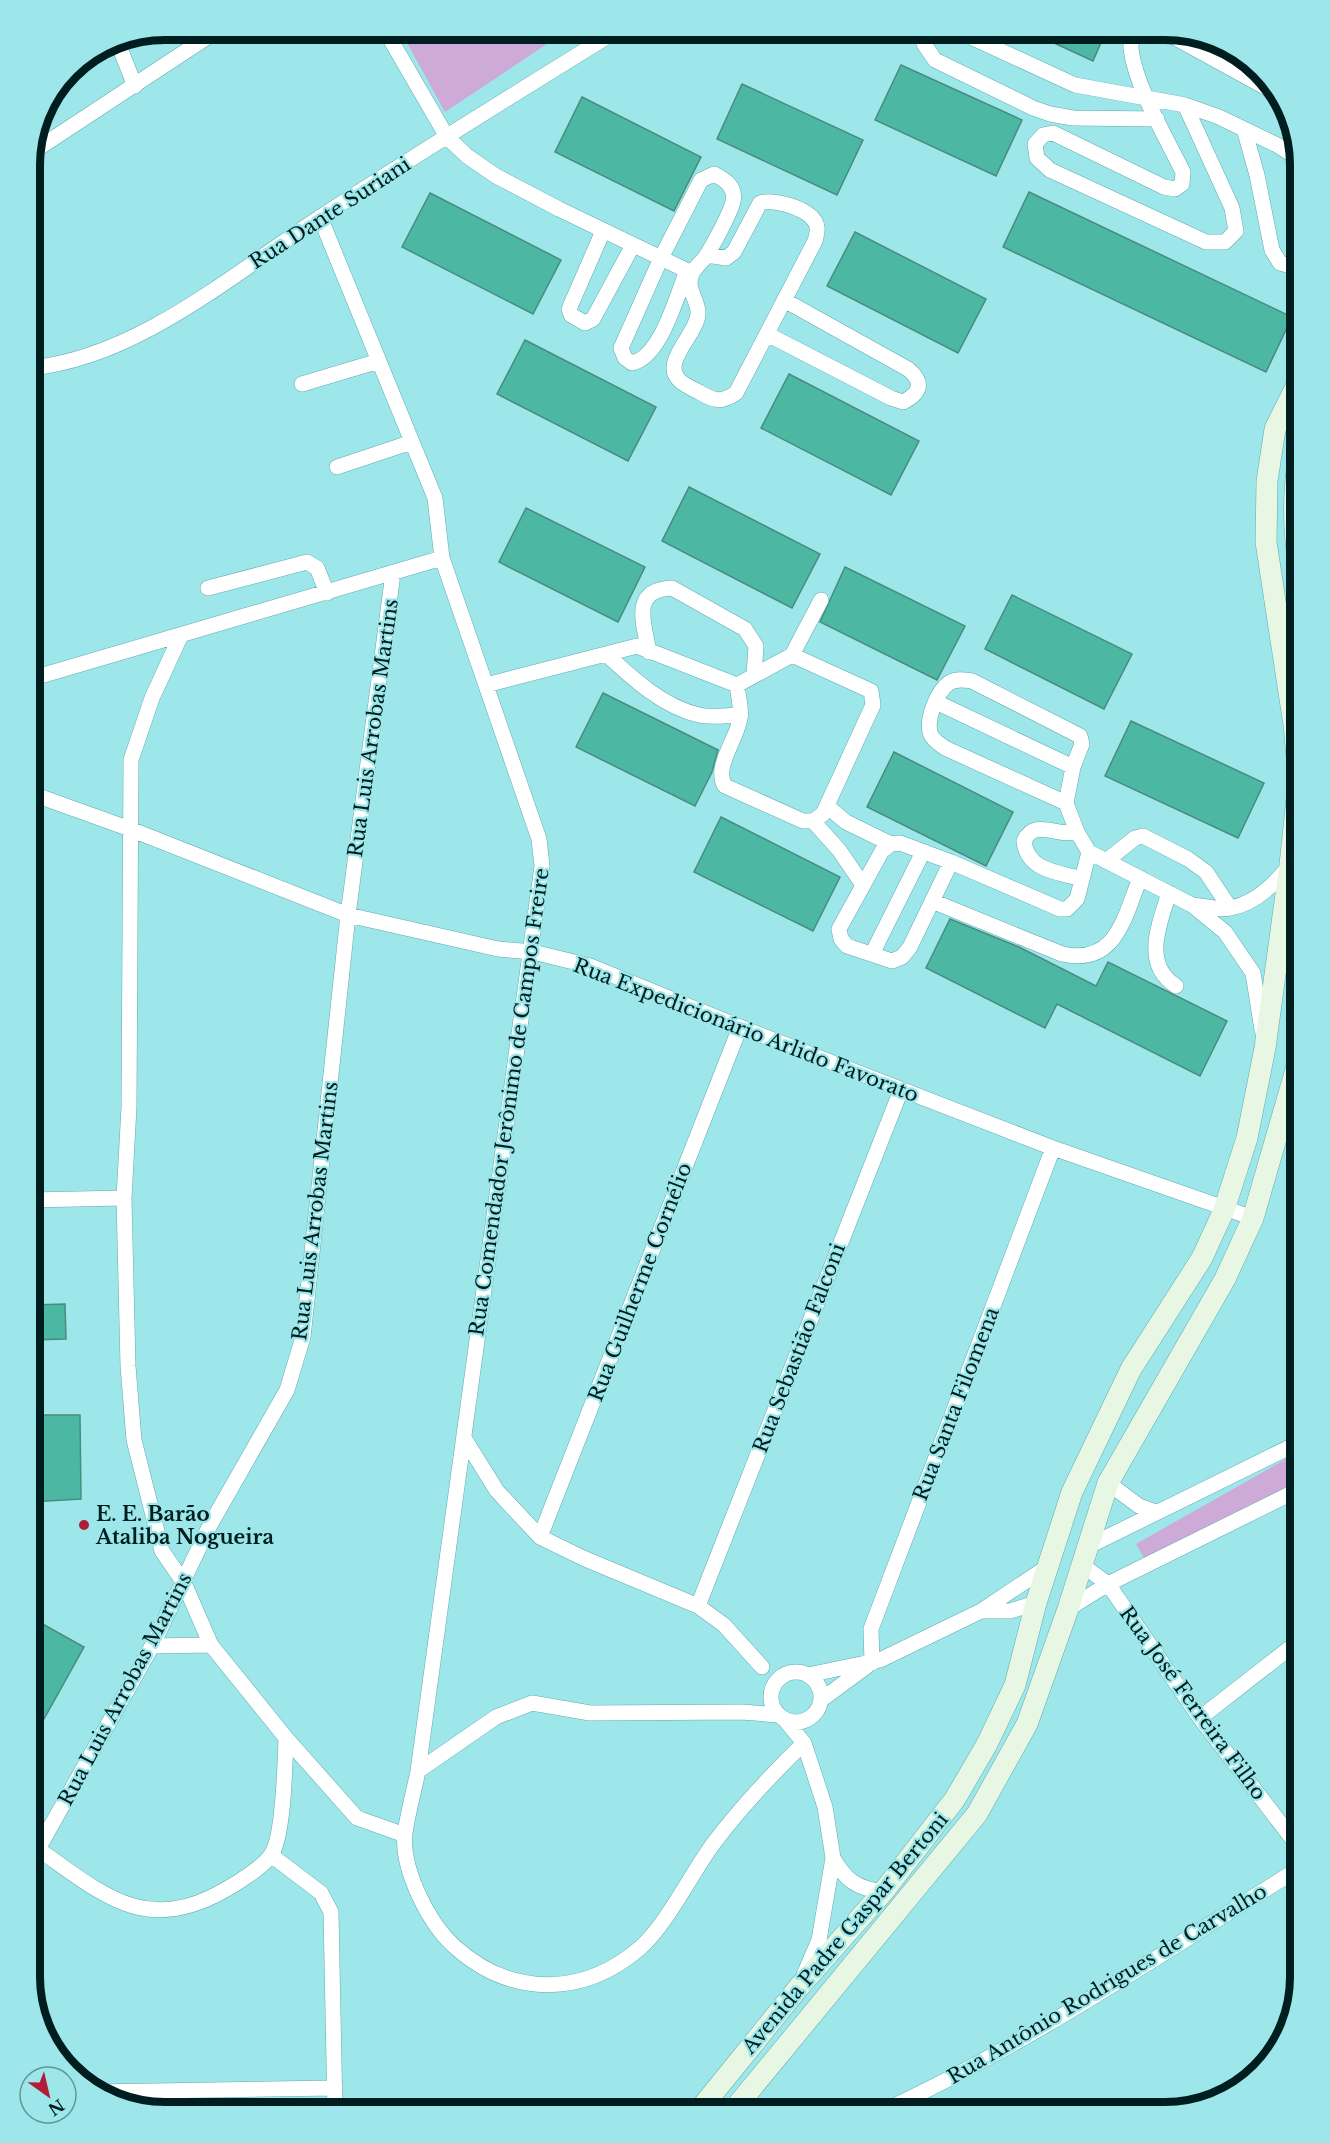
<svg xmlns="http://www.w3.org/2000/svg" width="1330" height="2143" viewBox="0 0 1330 2143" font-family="'Libre Baskerville',serif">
  <rect width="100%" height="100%" fill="#9de7ea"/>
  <path fill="#cdaad8" d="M400 30H568L445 112Z
    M1300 1451V1482L1146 1561 1136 1544Z"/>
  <path fill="#4cb8a4" stroke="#488c7e" stroke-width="1.5" d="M1026 30H1086L1103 38 1093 61Z
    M901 65 1022 120 996 176 875 120Z
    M742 84 863 140 837 195 717 139Z
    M582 97 701 157 674 211 555 152Z
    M1029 192 1292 317 1266 372 1003 247Z
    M430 193 561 260 533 314 402 247Z
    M855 232 986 299 958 353 827 286Z
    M525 340 656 407 628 461 497 394Z
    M789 374 919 441 891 495 761 428Z
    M689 487 820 554 792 608 662 541Z
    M526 508 645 567 618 622 499 562Z
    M845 567 965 626 937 680 820 622Z
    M1012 595 1132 654 1104 709 985 649Z
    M603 693 718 750 712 772 695 806 576 747Z
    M1131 721 1264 783 1238 838 1105 776Z
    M894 752 1013 812 986 866 867 807Z
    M721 817 840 877 813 931 694 872Z
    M950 919 1019 947 1096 986 1108 962 1227 1021 1200 1076 1057 1004 1045 1028 926 968Z
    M65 1304 66 1339 30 1340V1305Z
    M30 1415H80L81 1499 30 1502Z
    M30 1617 84 1647 30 1744Z"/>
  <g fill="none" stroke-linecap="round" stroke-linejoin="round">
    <defs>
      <path id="street" d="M385 30 447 137 467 156 496 176 559 209 692 273
        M937 30 929 34 924 44 935 60 1033 108 1050 114 1073 118 1157 119
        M950 30 962 33 1075 85 1185 105 1219 117 1277 145 1299 159
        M1141 30C1135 35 1130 40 1131 49 1136 88 1166 137 1183 172L1182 184 1175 189 1164 187 1053 133 1043 135 1035 144 1037 158 1050 170 1206 242H1225L1236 231 1232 208 1185 105
        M1161 30 1274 92
        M119 39V46L135 86
        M1244 129 1257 175 1272 250 1280 263 1291 266 1300 262
        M31 153 218 30
        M1295 157 1300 188
        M320 217 435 498 442 558 539 839 542 866 418 1771
        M603 231 569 309 571 315 585 323 593 319 633 245
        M687 271C676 297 661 357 632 363L625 358 621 348 661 258 701 180 714 174C726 180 736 187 733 202 730 214 713 245 706 256 702 262 695 267 692 274 685 289 699 300 698 314 697 334 661 362 679 380 684 385 693 389 699 392 714 401 721 403 736 393L815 241C816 237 818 231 817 227 814 209 774 198 760 203L734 252 726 258 707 255
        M767 334 891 398 903 402C921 393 924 382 908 369L784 300
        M30 368C137 358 234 273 322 216 419 153 519 91 618 30
        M302 384 379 361
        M337 467 412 442
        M208 588 307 562 317 568 327 593
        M181 635 152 698 131 760 129 1107 124 1198 128 1366 134 1440 162 1551 184 1583 211 1645 286 1738 357 1818 405 1835
        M649 652C644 623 630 590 672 588L745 629 756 646 754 675
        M606 654C632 678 663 707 699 715 712 718 727 715 741 715
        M792 655 871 691 873 705 823 814 813 821H803L725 786C713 768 737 739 740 719 742 708 738 696 737 685Z
        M792 655 821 600
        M30 679 442 558
        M486 685 637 646 737 685
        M936 702 1073 767
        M30 793 130 829 348 915 498 949 533 952 590 966 740 1027 1053 1148 1253 1218
        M1066 803 945 748C940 744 934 741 931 735 925 721 937 691 949 683 956 678 965 680 972 681L1080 736 1082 744 1073 767 1066 803 1077 832 1089 852 1192 905 1225 932 1253 973 1262 1030
        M827 806 846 822 891 844
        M813 821 839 850 863 885
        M1077 832C1057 837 1035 818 1024 841 1027 871 1058 872 1082 879
        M1106 861 1135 838 1143 836 1188 859 1206 872 1230 908
        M951 862 910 947 902 957 892 961 847 946 841 939 839 929 882 851 891 844 900 843 951 862 1060 909H1067L1077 899 1089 852
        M1169 893C1159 925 1142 964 1176 986
        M932 901 1062 954C1116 966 1124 918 1140 878
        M1192 905C1203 906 1218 910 1230 908 1255 904 1275 884 1290 865
        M872 954 923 852
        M30 1200 124 1198
        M464 1438 497 1491 540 1537 583 1558 698 1606 724 1625 762 1667
        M1108 1483 1139 1506 1156 1512
        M540 1537 740 1027
        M1089 1546 1300 1442
        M1082 1565 1108 1584 1200 1718 1300 1849
        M698 1606 901 1090
        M1068 1609 1108 1584 1300 1489
        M981 1611H1010L1036 1603
        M152 1646 211 1645
        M872 1663 871 1629 1053 1148
        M771 1697a25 25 0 1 1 50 0a25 25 0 1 1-50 0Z
        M808 1675 880 1660 981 1611 1050 1565
        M821 1700 867 1666
        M779 1715 742 1712 590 1713 532 1703 496 1717 418 1771C414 1791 408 1812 405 1833 401 1869 429 1924 455 1947 511 1997 583 1997 640 1948 667 1924 691 1874 713 1844 741 1807 771 1775 804 1743
        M1200 1718 1300 1640
        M785 1720 804 1743 825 1807 833 1858 819 1940 804 1975
        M38 1849C102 1894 145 1935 223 1891 236 1884 263 1867 271 1855 284 1837 285 1762 286 1738
        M30 1855 38 1849 152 1646 209 1527 287 1390 303 1337 348 915 393 573
        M271 1855 321 1893 331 1912 335 2113
        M833 1858C846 1881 857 1888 883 1892
        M96 2092 335 2088
        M879 2113C1027 2045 1162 1953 1300 1868"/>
      <path id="secondary" d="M1300 571C1293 531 1292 493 1300 453
        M697 2113 799 1987 883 1892 955 1799 987 1744 1015 1685 1036 1603 1072 1492 1131 1369 1202 1258 1224 1210 1247 1138 1265 1048 1290 865 1299 779 1294 725 1266 542 1267 481 1275 429 1300 379
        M731 2113 977 1814 1027 1724 1068 1609 1108 1483 1225 1279 1253 1218 1297 1066 1300 1043"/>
    </defs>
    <use href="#street" stroke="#61abad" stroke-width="16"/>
    <use href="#secondary" stroke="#61abad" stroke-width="22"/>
    <use href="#street" stroke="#fff" stroke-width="15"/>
    <use href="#secondary" stroke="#e8f7e4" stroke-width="21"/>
  </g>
  <circle fill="#b01d37" stroke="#9de7ea" stroke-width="2" cx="84" cy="1525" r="6"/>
  <g text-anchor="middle" stroke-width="4.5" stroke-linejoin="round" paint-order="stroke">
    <g font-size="20" fill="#001e1f" stroke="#9de7ea">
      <text transform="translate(330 213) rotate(-33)" y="7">Rua Dante Suriani</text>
      <text transform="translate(373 728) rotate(-82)" y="7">Rua Luis Arrobas Martins</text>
      <text transform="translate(746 1030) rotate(21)" y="7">Rua Expedicionário Arlido Favorato</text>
      <text transform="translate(509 1102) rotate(-82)" y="7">Rua Comendador Jerônimo de Campos Freire</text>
      <text transform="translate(315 1211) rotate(-83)" y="7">Rua Luis Arrobas Martins</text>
      <text transform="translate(640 1282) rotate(-69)" y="7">Rua Guilherme Cornélio</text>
      <text transform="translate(799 1348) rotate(-69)" y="7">Rua Sebastião Falconi</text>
      <text transform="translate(956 1404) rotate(-69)" y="7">Rua Santa Filomena</text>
      <text transform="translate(125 1689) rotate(-62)" y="7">Rua Luis Arrobas Martins</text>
      <text transform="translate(1193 1703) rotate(54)" y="7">Rua José Ferreira Filho</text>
      <text transform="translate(845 1933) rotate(-50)" y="7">Avenida Padre Gaspar Bertoni</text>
      <text transform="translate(1107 1984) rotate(-31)" y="7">Rua Antônio Rodrigues de Carvalho</text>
    </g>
    <g font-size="20" font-weight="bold" fill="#001e1f" stroke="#9de7ea" text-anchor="start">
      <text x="96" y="1521">E. E. Barão<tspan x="96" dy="23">Ataliba Nogueira</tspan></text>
    </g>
  </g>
  <path d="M0 0H1330V2143H0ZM165 40H1165A125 125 0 0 1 1290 165V1977A125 125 0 0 1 1165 2102H165A125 125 0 0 1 40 1977V165A125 125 0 0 1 165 40Z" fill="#9de7ea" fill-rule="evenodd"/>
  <path fill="none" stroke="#001e1f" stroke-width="8" d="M165 40H1165A125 125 0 0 1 1290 165V1977A125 125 0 0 1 1165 2102H165A125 125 0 0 1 40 1977V165A125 125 0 0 1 165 40Z"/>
  <g transform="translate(48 2095) rotate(146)"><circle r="28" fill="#9de7ea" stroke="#5e9799" stroke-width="1.5"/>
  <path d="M0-4.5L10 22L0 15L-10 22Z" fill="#b01d37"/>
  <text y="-9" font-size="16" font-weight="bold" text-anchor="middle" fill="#001e1f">N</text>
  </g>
</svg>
